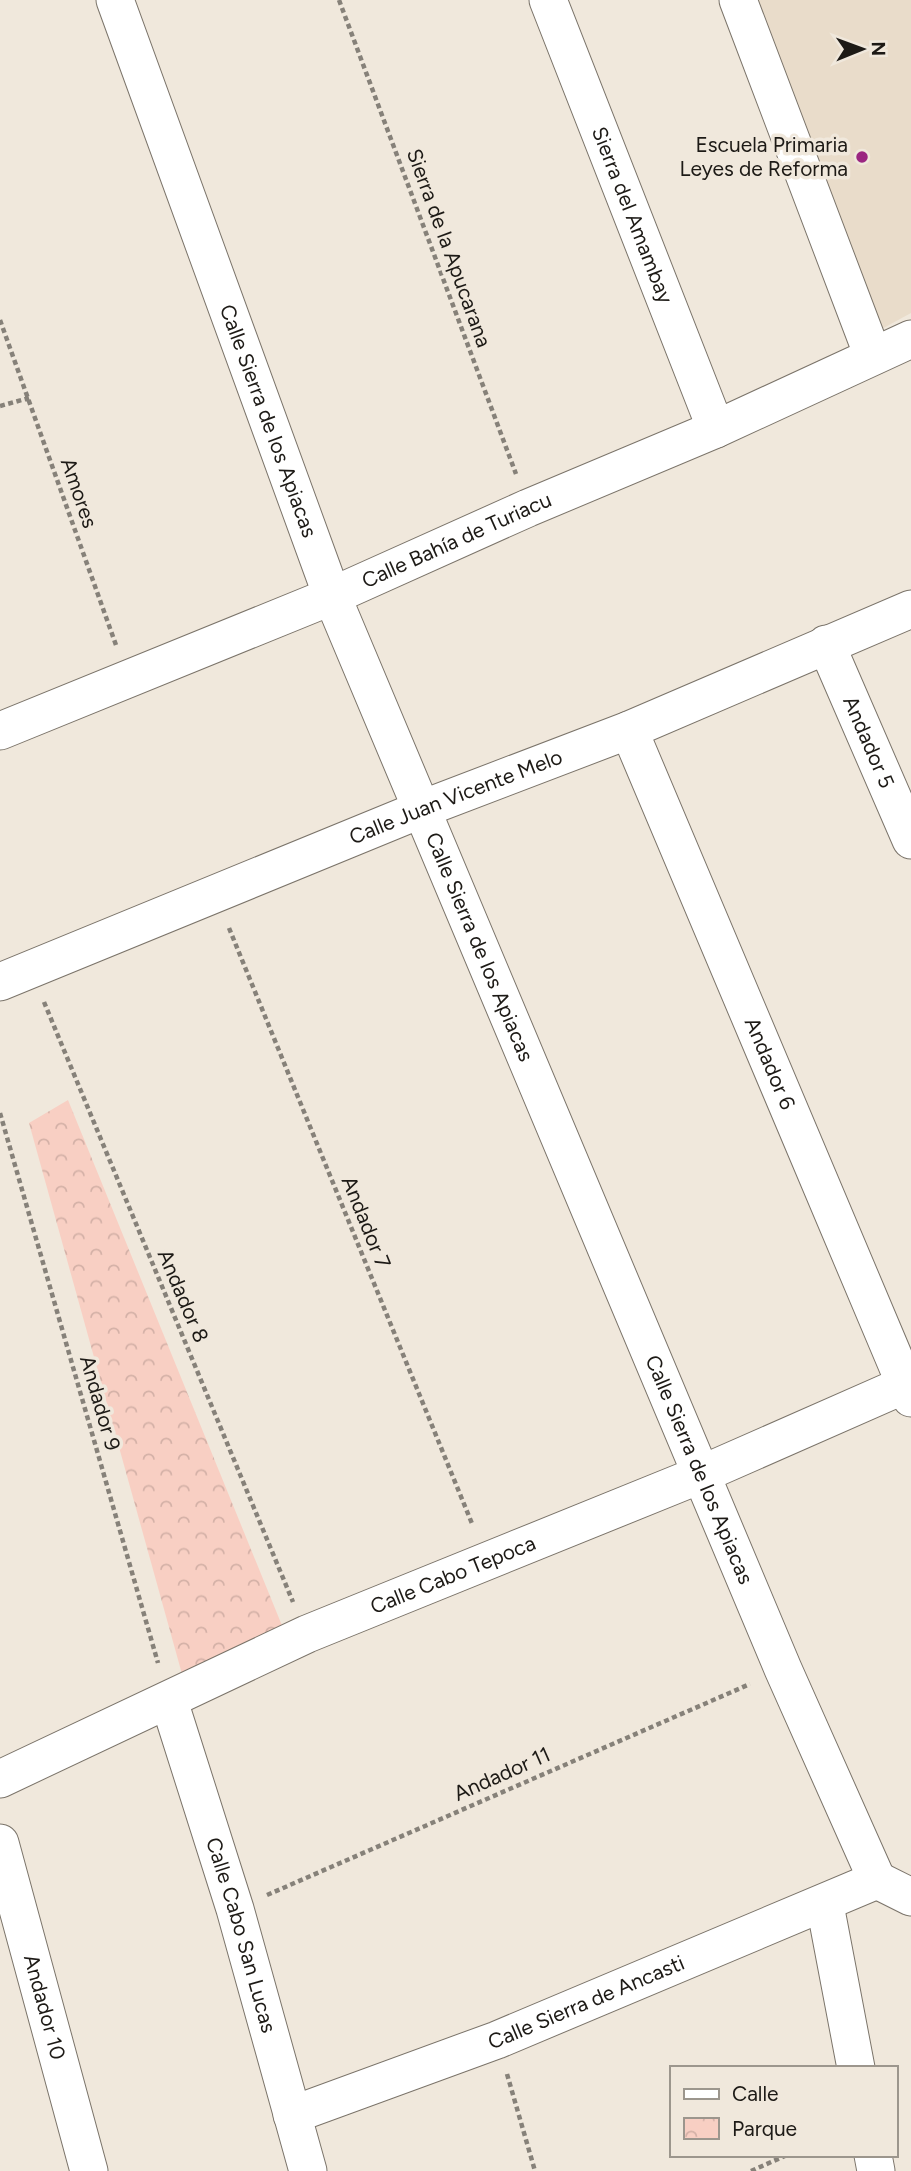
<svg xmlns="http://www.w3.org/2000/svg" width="911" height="2171" viewBox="0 0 911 2171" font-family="Figtree,sans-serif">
  <defs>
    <pattern id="park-crowns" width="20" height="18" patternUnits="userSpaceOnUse" patternTransform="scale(1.75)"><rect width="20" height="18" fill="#f8cfc3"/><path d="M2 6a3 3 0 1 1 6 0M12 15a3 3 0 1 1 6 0" fill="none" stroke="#d4b1a7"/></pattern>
  </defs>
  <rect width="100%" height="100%" fill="#f0e8dc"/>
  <path fill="#e9dcca" d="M753 0H911V313L878 331Z"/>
  <path fill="url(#park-crowns)" d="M68 1100 283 1628 182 1674 29 1123Z"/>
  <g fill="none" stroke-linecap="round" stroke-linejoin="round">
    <defs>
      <g id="street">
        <path id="s1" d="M115 0 332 596 783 1669 877 1880"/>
        <path id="s2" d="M548 0 716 429"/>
        <path d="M738 0 873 356"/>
        <path id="s3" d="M826 644 911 840"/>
        <path id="s4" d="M629 730 911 1398"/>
        <path id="s5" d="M0 731 332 596 528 508 716 429 911 339"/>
        <path id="s6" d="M0 982 422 809 629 730 911 609"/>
        <path id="s7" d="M169 1701 235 1909 308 2171"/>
        <path id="s8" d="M0 1779 307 1634 702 1474 911 1382"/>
        <path id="s9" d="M0 1843 89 2171"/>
        <path d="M877 1880 911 1897"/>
        <path d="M825 1905 856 2068"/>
        <path id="s10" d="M292 2115 497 2040 877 1880"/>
        <path d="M873 2155 876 2171"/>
      </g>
    </defs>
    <use href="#street" stroke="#7b746a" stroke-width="39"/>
    <path stroke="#868179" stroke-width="4.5" stroke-dasharray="5 3.5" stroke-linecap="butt" d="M339 0 516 474
      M0 320 116 645
      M0 406 29 398
      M229 928 473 1526
      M44 1002 293 1602
      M0 1113 158 1663
      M267 1895 750 1684
      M507 2074 535 2171
      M751 2171 787 2155"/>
    <use href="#street" stroke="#fff" stroke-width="37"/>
  </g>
  <circle fill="#9b2681" stroke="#f0e8dc" stroke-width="2.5" cx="862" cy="157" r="7"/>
  <g text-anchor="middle" stroke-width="7" stroke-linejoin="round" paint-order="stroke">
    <g font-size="21" fill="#1d1a16" stroke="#f0e8dc" text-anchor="end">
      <text x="848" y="152">Escuela Primaria<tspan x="848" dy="24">Leyes de Reforma</tspan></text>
    </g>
    <g font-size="21" fill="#1d1a16" stroke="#f0e8dc">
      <text dy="7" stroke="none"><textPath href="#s2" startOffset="231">Sierra del Amambay</textPath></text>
      <text transform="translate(449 248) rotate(70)" y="7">Sierra de la Apucarana</text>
      <text dy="7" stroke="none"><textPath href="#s1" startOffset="448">Calle Sierra de los Apiacas</textPath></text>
      <text transform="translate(79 493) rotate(71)" y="7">Amores</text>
      <text dy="7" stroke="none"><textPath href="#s5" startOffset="495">Calle Bahía de Turiacu</textPath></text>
      <text dy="7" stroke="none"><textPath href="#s3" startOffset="107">Andador 5</textPath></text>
      <text dy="7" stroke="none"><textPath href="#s6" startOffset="492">Calle Juan Vicente Melo</textPath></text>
      <text dy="7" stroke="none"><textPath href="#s1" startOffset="1015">Calle Sierra de los Apiacas</textPath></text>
      <text dy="7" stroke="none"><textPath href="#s4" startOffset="362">Andador 6</textPath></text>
      <text transform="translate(366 1222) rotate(68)" y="7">Andador 7</text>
      <text transform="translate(183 1296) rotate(67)" y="7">Andador 8</text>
      <text transform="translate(100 1403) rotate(74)" y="7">Andador 9</text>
      <text dy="7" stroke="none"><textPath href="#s1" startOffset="1582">Calle Sierra de los Apiacas</textPath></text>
      <text dy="7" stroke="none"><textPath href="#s8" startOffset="497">Calle Cabo Tepoca</textPath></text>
      <text transform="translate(502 1774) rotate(-24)" y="7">Andador 11</text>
      <text dy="7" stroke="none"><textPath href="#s7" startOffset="245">Calle Cabo San Lucas</textPath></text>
      <text dy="7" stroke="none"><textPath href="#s10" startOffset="315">Calle Sierra de Ancasti</textPath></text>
      <text dy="7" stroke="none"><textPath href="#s9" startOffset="170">Andador 10</textPath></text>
    </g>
  </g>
  <rect x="670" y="2066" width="228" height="91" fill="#f0e8dc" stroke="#9c968d" stroke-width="2"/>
  <rect x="684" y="2089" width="35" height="10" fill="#ffffff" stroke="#9c968d" stroke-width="2"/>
  <text x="732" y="2101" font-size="21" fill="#1d1a16">Calle</text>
  <rect x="684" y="2118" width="35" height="21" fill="url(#park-crowns)" stroke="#9c968d" stroke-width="2"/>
  <text x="732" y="2136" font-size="21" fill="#1d1a16">Parque</text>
  <g transform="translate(862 49) rotate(89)" stroke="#f0e8dc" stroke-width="5" paint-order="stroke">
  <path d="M0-5L12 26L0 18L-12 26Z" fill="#1d1a16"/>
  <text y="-10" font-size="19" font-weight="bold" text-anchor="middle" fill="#1d1a16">N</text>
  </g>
</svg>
